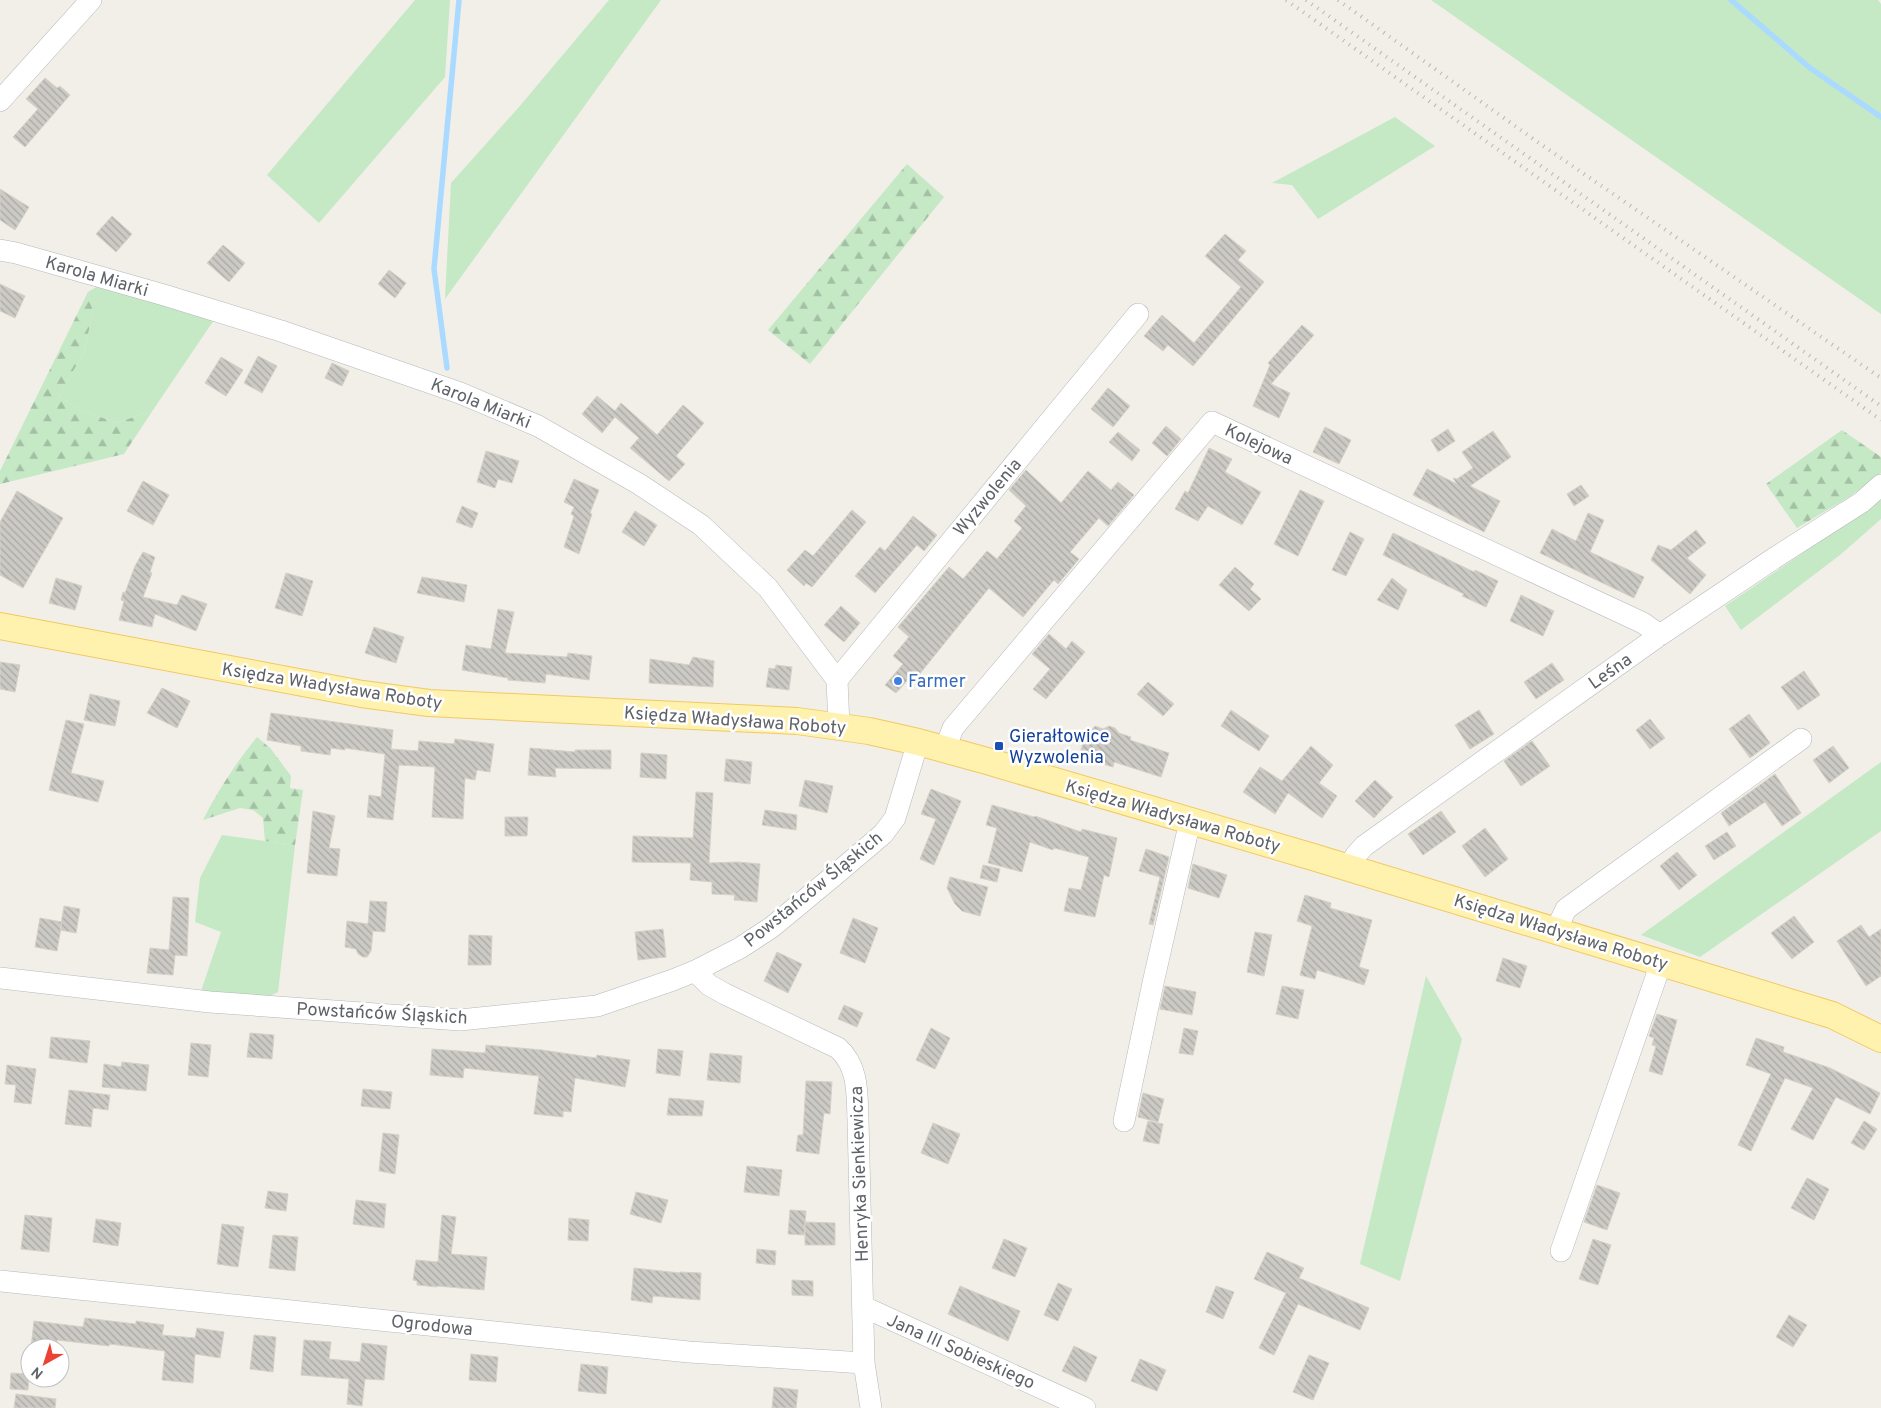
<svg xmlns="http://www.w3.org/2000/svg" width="1881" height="1408" viewBox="0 0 1881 1408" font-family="Overpass,sans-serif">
  <defs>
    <pattern id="forest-firs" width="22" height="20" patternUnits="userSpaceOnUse" patternTransform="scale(1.25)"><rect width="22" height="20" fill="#c5e8c5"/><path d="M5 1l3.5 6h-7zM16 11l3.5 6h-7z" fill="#a3c0a4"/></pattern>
    <pattern id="building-back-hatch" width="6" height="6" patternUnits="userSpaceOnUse" patternTransform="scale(1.25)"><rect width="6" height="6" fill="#cccac5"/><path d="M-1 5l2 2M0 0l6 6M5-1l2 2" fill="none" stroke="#a9a8a4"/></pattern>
  </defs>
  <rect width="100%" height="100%" fill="#f1efe8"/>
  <path fill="#c5e8c5" d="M415 0H450L445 77 319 223 267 175Z
    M609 0H661L445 299 451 183 519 107Z
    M1431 0H1878L1881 4V314Z
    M1395 117 1435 146 1318 219 1292 185 1272 183Z
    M101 284 216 317 153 410 117 423 78 409 59 396 84 352 93 312 88 292Z
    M1881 500V519L1840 555 1741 630 1725 606Z
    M1881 762V831L1700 957 1641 935Z
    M222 835 295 845 278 992 270 996 201 991 221 932 195 922 200 878Z
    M1426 976 1462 1039 1400 1281 1360 1264Z"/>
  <path fill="url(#forest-firs)" d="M907 164 944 197 810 364 768 330Z
    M88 292 93 312 84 352 59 396 78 409 117 423 153 410 124 454 0 484V471Z
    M1842 430 1881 457V473L1849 497 1797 528 1766 484Z
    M257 737 271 749 291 776 290 788 303 790 295 845 265 841 263 818 253 810 240 808 203 820C218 790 236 763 257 737Z"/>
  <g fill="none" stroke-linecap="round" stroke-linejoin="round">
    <path stroke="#aadaff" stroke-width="5.5" d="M1731 0 1810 68 1881 117
      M447 368 434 269 459 0"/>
  </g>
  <path fill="url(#building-back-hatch)" stroke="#d6d1c6" d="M45 78 57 88 60 86 70 95 25 147 13 137 38 109 26 99Z
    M0 189 29 207 15 230 0 220Z
    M112 216 132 234 116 252 96 234Z
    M1225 234 1246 251 1238 260 1264 282 1193 366 1168 345 1163 351 1144 336 1162 315 1194 343 1241 287 1205 256Z
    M223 245 245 263 229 282 207 263Z
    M389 270 406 283 395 298 378 284Z
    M0 284 25 296 15 318 0 311Z
    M1302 325 1314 335 1271 384 1290 393 1279 418 1253 406 1270 365 1268 363Z
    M258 356 277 366 262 393 244 383Z
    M221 357 243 370 226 396 205 383Z
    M332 363 349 371 342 386 325 378Z
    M1108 388 1130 406 1113 427 1091 409Z
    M597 396 615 411 621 403 657 435 683 405 704 423 676 456 685 464 669 481 630 448 639 438 615 417 602 433 582 414Z
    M1166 426 1181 439 1167 456 1152 443Z
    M1325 427 1351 440 1339 464 1313 452Z
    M1448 429 1455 441 1438 452 1431 440Z
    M1493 431 1511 457 1470 486 1500 501 1484 532 1413 495 1427 469 1457 484 1453 478 1457 479 1473 468 1462 452Z
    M1118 432 1140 450 1132 461 1109 442Z
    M1209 448 1232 459 1225 472 1261 492 1242 525 1208 506 1198 521 1175 509 1185 491 1188 493Z
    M486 451 519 461 512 483 498 479 495 488 477 482Z
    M1026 470 1061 503 1088 471 1111 490 1118 482 1134 495 1108 526 1099 518 1070 552 1079 559 1058 584 1054 580 1023 617 989 588 918 676 914 673 896 693 885 685 903 664 893 656 909 637 898 627 949 567 963 579 987 551 997 559 1022 528 1014 521 1026 506 1009 490Z
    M574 479 599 490 590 513 592 514 579 554 564 547 574 516 571 514 574 507 564 502Z
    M143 481 169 495 153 525 127 511Z
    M1581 485 1589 496 1574 506 1567 494Z
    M1300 490 1324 501 1298 556 1274 544Z
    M17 491 63 518 23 588 0 575V522Z
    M462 506 478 513 472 528 456 522Z
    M852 510 866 522 812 587 806 583 804 586 787 570 805 550 813 556Z
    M635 511 657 525 644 546 622 532Z
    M1588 513 1604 520 1590 552 1644 577 1634 598 1540 553 1552 529 1576 541Z
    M913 516 937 535 924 551 917 545 875 593 855 576 880 547 885 551Z
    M1696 530 1706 543 1687 558 1706 575 1690 594 1651 560 1658 545 1671 550Z
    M1350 532 1364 539 1346 576 1332 570Z
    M1393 533 1474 572 1475 570 1498 581 1486 607 1462 596 1464 594 1383 555Z
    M143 552 155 557 150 572 152 573 143 597 177 605 182 595 207 604 196 631 155 614 152 627 119 620 124 601 121 600 123 592 125 593 135 566Z
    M1235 567 1254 584 1250 589 1261 599 1249 611 1219 585Z
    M286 573 313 581 302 616 275 608Z
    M422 577 467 585 464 602 417 593Z
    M56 578 82 586 75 610 49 603Z
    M1392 578 1407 590 1398 610 1377 600Z
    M1521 595 1554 611 1543 636 1510 621Z
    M841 606 860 623 844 642 824 625Z
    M498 609 514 612 505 653 567 657 568 653 592 656 589 680 546 674 545 683 508 680V678L462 670 466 645 491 649Z
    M374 627 404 637 396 663 365 653Z
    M1049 634 1066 649 1072 641 1085 652 1046 699 1033 689 1050 669 1032 654Z
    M693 657 714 661 713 687 649 683 650 659 689 665Z
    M0 662 20 665 15 692 0 689Z
    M1552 663 1564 680 1536 699 1524 682Z
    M776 665 792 667 789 690 766 687 769 668 775 669Z
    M1804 671 1820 695 1798 710 1781 687Z
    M1148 682 1174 704 1163 716 1137 694Z
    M162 688 190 701 177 728 147 713Z
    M90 694 120 701 115 726 84 720Z
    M1231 710 1269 736 1259 751 1221 726Z
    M1479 710 1494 734 1470 749 1455 725Z
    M271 713 393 730 391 749 418 751 419 741 454 744 455 739 494 744 490 772 477 770 475 780 465 778 463 819 432 817 435 767 399 765 393 820 367 817 369 795 381 797 385 754 345 748V750L331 748 330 755 301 751V746L267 740Z
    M1749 714 1770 743 1750 758 1729 729Z
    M1650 719 1665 738 1650 749 1636 730Z
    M66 720 84 724 71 773 104 781 98 802 49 790Z
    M1095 726 1103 729 1109 726 1115 728 1119 733 1131 737 1130 740 1169 753 1161 777 1114 762 1113 767 1079 757 1084 739Z
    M1532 741 1550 766 1521 786 1504 761Z
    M1311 746 1333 765 1319 783 1337 796 1322 818 1288 793 1275 814 1243 792 1260 767 1282 781Z
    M1833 746 1849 768 1829 783 1813 760Z
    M530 748 575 752V750H611V769L555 768 556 777 528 775Z
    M641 753 667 755 666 779 640 777Z
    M726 759 752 762 750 784 724 781Z
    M1775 774 1801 813 1782 826 1765 802 1729 826 1721 813Z
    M805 780 833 786 827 813 799 806Z
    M1375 780 1393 797 1374 818 1355 801Z
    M931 789 961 801 934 865 920 859 936 819 921 814Z
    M696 792 713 793 709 863 738 862 760 864 757 902 734 900 735 895 712 894V882L690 880 691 863 632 862 633 836 693 838Z
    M992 805 1034 817 1035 816 1081 832 1082 829 1117 838 1109 877 1104 875 1095 917 1064 911 1069 888 1081 890 1089 857 1054 848 1053 850 1030 842 1022 872 988 863 997 828 986 825Z
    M765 810 797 815 796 830 762 825Z
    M313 811 335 816 329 848 340 849 337 876 307 873Z
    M1441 811 1456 832 1423 855 1408 834Z
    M505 817H528L527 836H505Z
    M1485 828 1508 859 1485 877 1462 846Z
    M1727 832 1736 846 1714 860 1705 846Z
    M1146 849 1169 857 1153 925 1149 924 1160 877 1139 871Z
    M1677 852 1697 875 1679 890 1660 866Z
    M1193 864 1227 875 1219 898 1188 888Z
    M983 865 1000 869 997 882 980 878Z
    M950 877 988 887 980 916 962 911 955 904 947 888Z
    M1305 895 1331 903 1330 908 1372 920 1359 967 1369 970 1364 985 1317 970 1315 979 1300 975 1312 926 1297 921Z
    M173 897 189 898 187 956 175 955 173 975 147 973 150 948 169 950Z
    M370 901 387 902 385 932 373 931 371 951 367 957H363L358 954 356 949 345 947 347 921 368 924Z
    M64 906 80 909 76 933 60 930Z
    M1794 916 1814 942 1792 959 1771 933Z
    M40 918 62 922 57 951 35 947Z
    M853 918 878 928 865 963 840 953Z
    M1861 925 1869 937 1881 929V976L1866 986 1837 941Z
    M663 929 666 957 638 960 635 932Z
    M1255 932 1272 935 1264 976 1247 972Z
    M469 935 492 936 491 965H468Z
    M777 952 802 964 788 993 764 981Z
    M1503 958 1527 966 1520 988 1496 981Z
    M1165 986 1196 992 1192 1015 1160 1009Z
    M1282 986 1304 990 1298 1019 1276 1014Z
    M844 1005 863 1013 857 1027 838 1019Z
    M1657 1014 1677 1020 1662 1075 1649 1071 1656 1046 1652 1045 1654 1038 1649 1036Z
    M931 1028 950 1038 935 1069 916 1060Z
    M1184 1028 1198 1031 1193 1055 1179 1053Z
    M250 1033 274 1035 272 1059 247 1057Z
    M51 1037 90 1041 87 1063 49 1058Z
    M1756 1038 1784 1047 1783 1052 1830 1068 1880 1093 1870 1114 1836 1097 1813 1140 1791 1129 1813 1088 1785 1078 1751 1151 1738 1145 1771 1074 1746 1065Z
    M191 1043 211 1045 208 1077 188 1075Z
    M486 1045 542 1050 596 1058 597 1055 630 1060 625 1087 575 1078 571 1112 563 1111V1117L534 1114 539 1076 464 1068 463 1078 430 1075 432 1049 485 1053Z
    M658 1049 683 1051 680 1076 656 1073Z
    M710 1053 742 1056 740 1083 707 1080Z
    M122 1062 149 1065 146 1091 102 1087 104 1064 121 1067Z
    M7 1065 36 1069 31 1104 14 1102 16 1085 5 1084Z
    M806 1081 832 1082 830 1114 824 1113 819 1154 796 1151 798 1135H803Z
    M363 1089 392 1092 390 1109 361 1106Z
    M69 1090 110 1095 108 1110 93 1108 91 1127 65 1124Z
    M1143 1093 1164 1099 1158 1122 1138 1117Z
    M669 1098 704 1101 702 1116 667 1115Z
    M1148 1121 1163 1124 1159 1144 1143 1141Z
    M1864 1121 1877 1129 1864 1150 1851 1143Z
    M933 1123 960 1134 948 1164 921 1153Z
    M383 1133 399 1135 395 1174 379 1171Z
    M747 1166 782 1170 779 1196 744 1192Z
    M1807 1178 1829 1189 1814 1220 1791 1208Z
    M1597 1185 1620 1193 1607 1230 1584 1222Z
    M268 1191 288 1194 286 1211 265 1208Z
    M636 1192 668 1200 661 1223 630 1214Z
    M356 1200 386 1204 384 1228 353 1224Z
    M790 1210 806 1211 804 1235 788 1234Z
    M25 1215 52 1218 49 1252 21 1249Z
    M442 1215 456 1217 451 1254 487 1257 484 1290 437 1286V1287L417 1285V1281L413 1280 416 1260 438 1262Z
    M569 1218 589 1220 588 1241 568 1240Z
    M96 1219 121 1223 118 1246 93 1242Z
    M805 1222 835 1223V1245H805Z
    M222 1224 244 1227 238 1267 217 1264Z
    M273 1235 298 1237 295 1271 269 1268Z
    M1004 1239 1027 1248 1015 1277 992 1268Z
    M1593 1239 1611 1245 1598 1285 1579 1279Z
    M757 1249 776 1251 775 1265 756 1263Z
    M1267 1252 1304 1268 1299 1278 1369 1308 1360 1330 1298 1304 1274 1355 1259 1348 1286 1293 1254 1279Z
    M634 1268 680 1273V1272L701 1273 700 1300 653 1296 652 1303 631 1300Z
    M792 1280 813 1281V1296L792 1295Z
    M1058 1283 1072 1289 1058 1321 1044 1315Z
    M960 1286 1020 1311 1008 1341 948 1314Z
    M1216 1286 1234 1292 1223 1319 1206 1312Z
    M1789 1315 1807 1325 1793 1347 1776 1337Z
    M85 1318 136 1324V1321L164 1325 162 1335 195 1338 197 1328 224 1332 220 1358 195 1354 193 1383 162 1380 165 1351 110 1344 109 1346 57 1340V1348H31L34 1321 83 1327Z
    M254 1335 276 1337 273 1372 250 1369Z
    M304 1340 331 1342 329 1359 360 1362 362 1343 387 1346 384 1380 365 1379 362 1406 347 1404 349 1379 301 1375Z
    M1074 1346 1097 1357 1086 1382 1062 1371Z
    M471 1354 498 1357 496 1382 469 1380Z
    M1309 1355 1329 1363 1313 1400 1293 1392Z
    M1140 1359 1166 1370 1157 1391 1131 1381Z
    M581 1364 608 1367 606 1394 578 1391Z
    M11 1373 29 1374 28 1390 10 1389Z
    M774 1387 798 1390 796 1408H772Z
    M16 1394 56 1399 55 1408H14Z"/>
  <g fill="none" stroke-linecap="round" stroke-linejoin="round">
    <defs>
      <path id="minor" d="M0 101 91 0
        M0 250 16 253 164 295 281 331 460 393 538 426 639 484 701 525 768 588 837 680 839 726
        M837 680 1138 314
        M945 749 953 728 1212 422 1643 623 1660 635
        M1348 868 1356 855 1364 846 1660 635 1776 557 1862 502 1881 485
        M1556 930 1566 909 1801 739
        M695 971 709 985 725 994 838 1048C859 1067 857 1094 858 1120L864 1363 871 1408
        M0 978 210 1002 460 1020 597 1006 673 980 695 971 740 948 772 927 836 874 883 834 895 818 918 742
        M1124 1121 1153 983 1190 821
        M1561 1251 1661 963
        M0 1281 689 1352 864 1363
        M864 1307 1085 1408"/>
      <path id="major" d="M0 626 362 694 429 703 797 721 869 731 918 742 987 761 1313 857 1832 1015 1881 1039"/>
    </defs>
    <use href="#minor" stroke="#b5b8bc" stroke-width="22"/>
    <use href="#major" stroke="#f2c960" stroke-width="28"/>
    <use href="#minor" stroke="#fff" stroke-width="21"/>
    <use href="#major" stroke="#fff2af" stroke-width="26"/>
    <path stroke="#b6b7b8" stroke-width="4" stroke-dasharray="1 6" stroke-linecap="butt" d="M1286 0 1881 420
      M1306 0 1881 406
      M1338 0 1539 143 1881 378"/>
  </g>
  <circle fill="#3f7fe0" stroke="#fff" stroke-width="2" cx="898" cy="681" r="5"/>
  <rect fill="#1a4fb4" stroke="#fff" stroke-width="2" x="994" y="741" width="10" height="10" rx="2.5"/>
  <g text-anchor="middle" stroke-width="5" stroke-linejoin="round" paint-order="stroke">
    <g font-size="18" fill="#5f6368" stroke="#fff">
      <text transform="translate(97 276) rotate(16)" y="6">Karola Miarki</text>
      <text transform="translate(481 403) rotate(22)" y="6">Karola Miarki</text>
      <text transform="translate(1259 444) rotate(25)" y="6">Kolejowa</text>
      <text transform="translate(987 497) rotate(-50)" y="6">Wyzwolenia</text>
      <text transform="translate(1610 671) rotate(-35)" y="6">Leśna</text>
      <text transform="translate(332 686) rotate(9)" y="6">Księdza Władysława Roboty</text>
      <text transform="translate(735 720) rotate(4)" y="6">Księdza Władysława Roboty</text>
      <text transform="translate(1173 816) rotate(16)" y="6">Księdza Władysława Roboty</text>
      <text transform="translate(813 889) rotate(-39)" y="6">Powstańców Śląskich</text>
      <text transform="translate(1561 932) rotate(17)" y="6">Księdza Władysława Roboty</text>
      <text transform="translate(382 1013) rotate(3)" y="6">Powstańców Śląskich</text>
      <text transform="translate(859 1174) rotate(-92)" y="6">Henryka Sienkiewicza</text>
      <text transform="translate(432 1325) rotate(6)" y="6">Ogrodowa</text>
      <text transform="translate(961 1351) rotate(24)" y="6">Jana III Sobieskiego</text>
    </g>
    <g font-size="18" fill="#366cbe" stroke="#fff" text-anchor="start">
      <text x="908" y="687">Farmer</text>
    </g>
    <g font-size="18" fill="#164399" stroke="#fff" text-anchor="start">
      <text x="1009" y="742">Gierałtowice<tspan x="1009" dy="21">Wyzwolenia</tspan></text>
    </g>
  </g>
  <g transform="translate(45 1363) rotate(219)"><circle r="24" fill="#ffffff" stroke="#bfc1c3"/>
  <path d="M0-4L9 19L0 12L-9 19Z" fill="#ea4335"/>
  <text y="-8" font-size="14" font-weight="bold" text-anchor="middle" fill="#5f6368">N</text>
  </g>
</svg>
